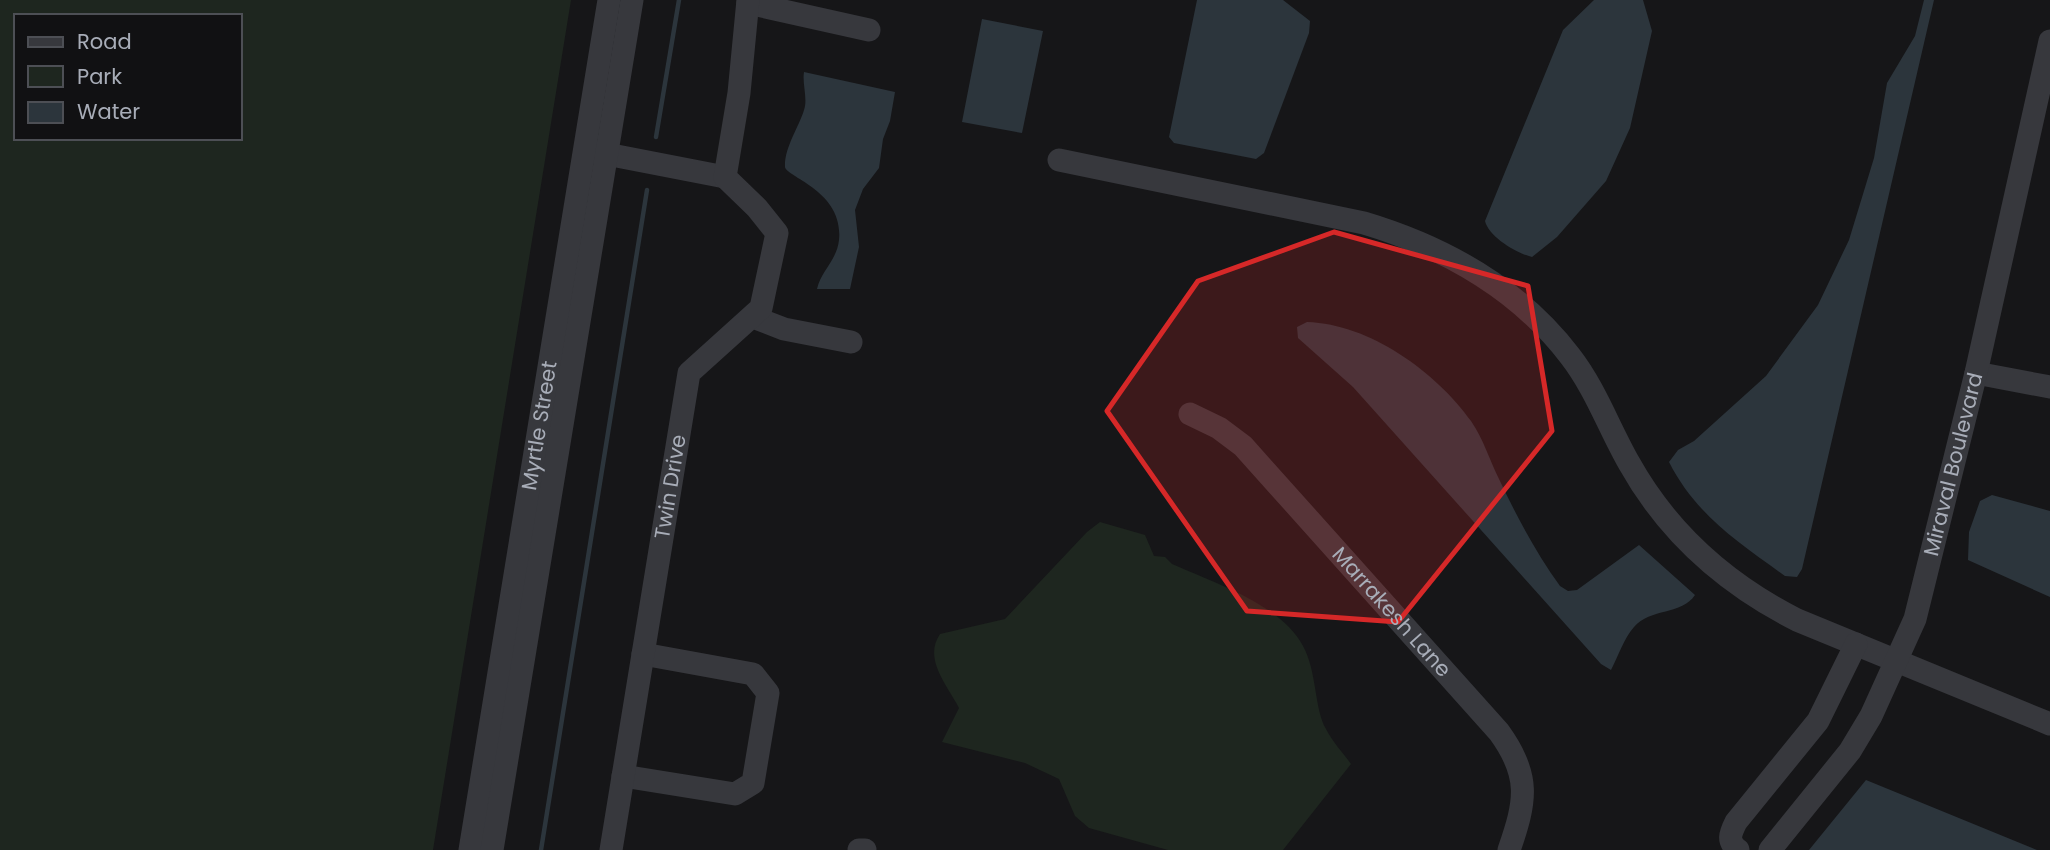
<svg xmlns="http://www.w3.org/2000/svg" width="2050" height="850" viewBox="0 0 2050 850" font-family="Poppins,sans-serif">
  <rect width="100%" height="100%" fill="#161618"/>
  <path fill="#1e261f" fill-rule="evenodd" d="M0 0H571L433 850H0ZM16 16H240V138H16Z
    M1100 522 1145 535 1154 556 1165 557 1172 564C1212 582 1281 604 1303 646 1317 671 1314 708 1326 729 1332 741 1343 753 1351 764L1283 850H1168L1089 828 1075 816 1059 779 1025 763 942 742 959 708C947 685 923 659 940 634L1005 619 1087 532Z"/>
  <path fill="#2c353c" d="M1197 0H1283L1310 21 1309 33 1264 153 1256 159 1174 143 1169 137Z
    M1594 0H1643L1652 31 1630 128 1606 181 1557 237 1532 257C1516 253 1489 237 1485 221L1563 30Z
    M1924 0H1934L1802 569 1797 577 1785 576C1738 542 1696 515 1669 462L1678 450 1694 441 1766 376 1818 305 1849 240 1874 158 1887 83 1915 36Z
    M982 19 1043 31 1022 133 962 122Z
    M804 72 895 92 890 121 883 139 879 168 863 189 855 210 859 247 850 289H817C821 271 837 260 839 240 844 191 786 177 785 167 784 148 799 127 804 110 808 99 802 84 804 72Z
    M1307 322C1370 324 1436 372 1471 421 1483 438 1490 461 1499 479 1516 515 1536 553 1560 586L1568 591 1577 590 1639 545 1695 595C1682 615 1650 608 1634 627 1624 638 1618 657 1611 670L1601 664 1353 387 1298 338 1297 327Z
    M1992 495 2050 511V597L1968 560 1969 532 1980 501Z
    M1866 780 2037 850H1809Z"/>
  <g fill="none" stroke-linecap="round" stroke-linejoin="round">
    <path stroke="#2c353c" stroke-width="4.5" d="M656 137 679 0
      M541 850 647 190"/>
    <g stroke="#37383d" stroke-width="23">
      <path d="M748 3 869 30"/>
      <path d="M591 151 725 177"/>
      <path d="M1059 160 1364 223C1444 247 1518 288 1570 356 1595 388 1609 428 1629 463 1668 533 1726 584 1797 620L2050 724"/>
      <path d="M753 317 784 329 851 342"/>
      <path d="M1976 373 2050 387"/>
      <path id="s1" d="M1190 414 1219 428 1243 446 1499 732C1531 776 1526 801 1509 850"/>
      <path d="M623 776 735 794 753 783 768 693 753 674 643 654"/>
      <path id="s2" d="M470 850 609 0"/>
      <path d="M492 850 632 0"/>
      <path id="s3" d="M611 850 689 373 761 308 777 233 757 208 725 177 739 93 748 0"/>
      <path d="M859 850H865"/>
      <path d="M1738 850C1727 841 1730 834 1736 822L1818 721 1856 644"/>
      <path id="s4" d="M1770 850 1850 751 1871 716 1915 619 1976 373 2050 41"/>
    </g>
  </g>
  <path fill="#d62828" fill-opacity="0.2" stroke="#d62828" stroke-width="5" stroke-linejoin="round" d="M1334 232 1528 286 1552 431 1398 622 1247 611 1107 411 1198 281Z"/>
  <g text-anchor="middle" stroke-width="5" stroke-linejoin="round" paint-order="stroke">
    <g font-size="21" fill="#a8adb8" stroke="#111113">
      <text dy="7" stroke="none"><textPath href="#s2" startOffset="430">Myrtle Street</textPath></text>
      <text dy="7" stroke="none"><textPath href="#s4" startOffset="434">Miraval Boulevard</textPath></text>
      <text dy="7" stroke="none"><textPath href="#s3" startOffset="368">Twin Drive</textPath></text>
      <text dy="7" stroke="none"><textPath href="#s1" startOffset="285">Marrakesh Lane</textPath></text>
    </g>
  </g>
  <rect x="14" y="14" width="228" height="126" fill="#111113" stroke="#4d4f55" stroke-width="2"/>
  <rect x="28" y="37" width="35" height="10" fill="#37383d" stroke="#4d4f55" stroke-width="2"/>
  <text x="77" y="49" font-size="21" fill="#a8adb8">Road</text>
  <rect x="28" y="66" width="35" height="21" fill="#1e261f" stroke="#4d4f55" stroke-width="2"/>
  <text x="77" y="84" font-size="21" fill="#a8adb8">Park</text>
  <rect x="28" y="102" width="35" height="21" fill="#2c353c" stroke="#4d4f55" stroke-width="2"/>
  <text x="77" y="119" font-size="21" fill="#a8adb8">Water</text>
</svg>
